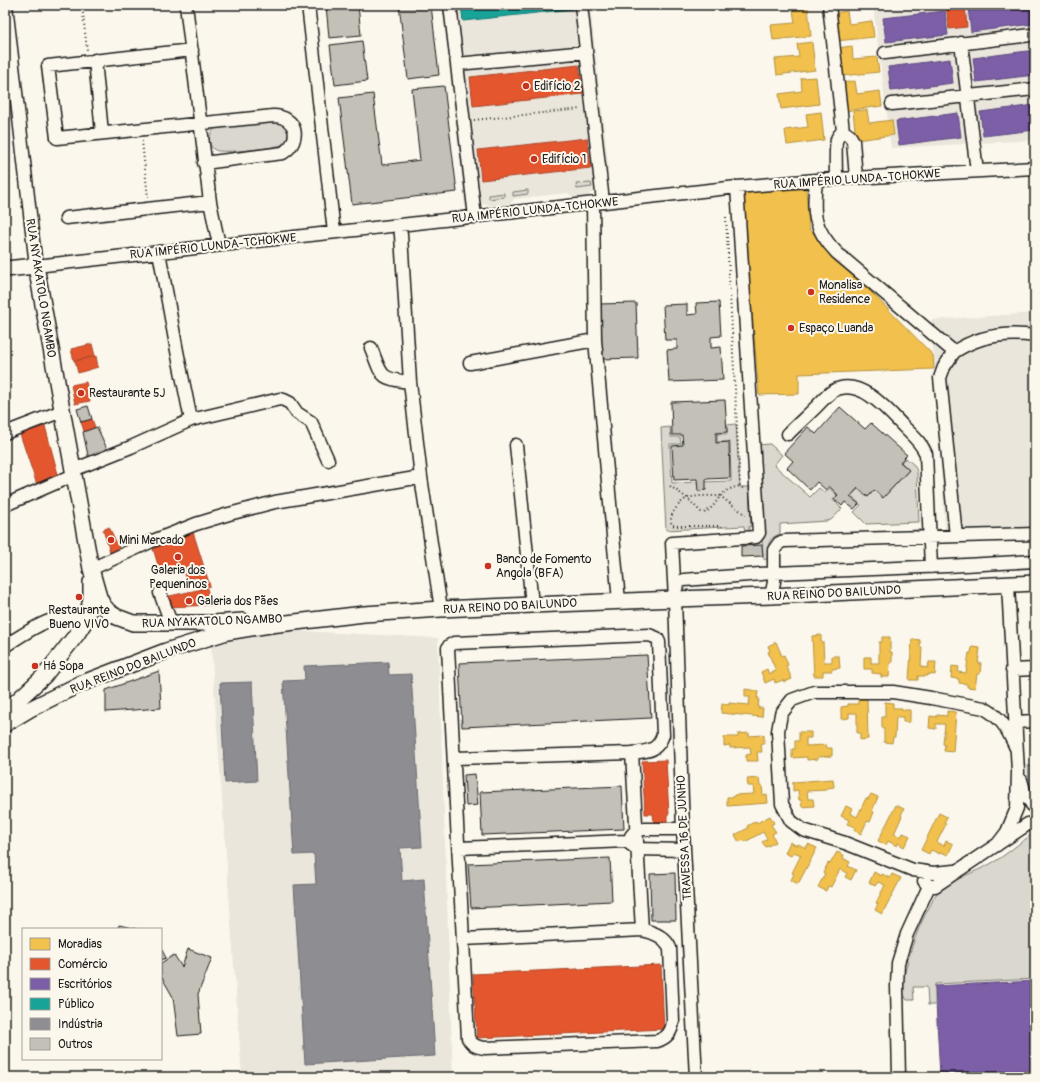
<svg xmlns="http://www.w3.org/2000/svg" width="1040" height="1082" viewBox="0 0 1040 1082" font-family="Pangolin,sans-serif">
  <rect width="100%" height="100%" fill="#fbf7ec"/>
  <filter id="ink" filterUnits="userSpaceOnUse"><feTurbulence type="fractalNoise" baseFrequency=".025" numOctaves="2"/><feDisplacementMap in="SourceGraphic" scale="8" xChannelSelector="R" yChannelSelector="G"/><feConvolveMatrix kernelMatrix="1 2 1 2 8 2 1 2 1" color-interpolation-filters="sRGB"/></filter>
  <g filter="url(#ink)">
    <path fill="#eae6dc" d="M442 5H590L609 170 596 172 597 186 594 191 588 196 581 198 573 197 568 193 514 199 510 204 501 207H492L486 204 465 206Z
      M873 5H1035V140L891 148Z
      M1035 313V536L946 542 931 320Z
      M282 630 438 638 453 1077H242L211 645Z"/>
    <path fill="#dad7ce" stroke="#7b7a75" d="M278 121C286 127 289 129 288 138 286 141 284 143 281 145 274 148 221 154 215 150 211 148 210 144 208 140L213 130 217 127Z
      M591 183 592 187 577 189 576 184Z
      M528 190V194L513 196V192Z
      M504 193V197L489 199V195Z
      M736 424 740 487H749L751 526H749V532L745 533 744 526 666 530 661 428 670 427 671 437H680L681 444H670L672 483 731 481 730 442H717V434H727V425Z
      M770 444 782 455 774 465 810 497 819 488 825 493 829 488 837 495 833 500 842 509 831 520 827 521 780 524V534C768 538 767 546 768 558L765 560 763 558 757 445Z
      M906 458 914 465 917 471 919 522 866 524 854 512 861 505 851 496 858 489 867 497 875 490 883 498 909 470 901 462Z
      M1028 765 1035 769V799C1027 789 1029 776 1028 765Z
      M1035 833V979L935 984V1005H928L927 987H913L914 1000H907L901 990C907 960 915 931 931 904 933 899 936 893 941 889 955 878 974 873 990 864 1006 856 1019 842 1035 833Z"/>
    <path fill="#f2c14e" stroke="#b2903f" d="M808 8 811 36 773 40 771 25 795 23 793 10Z
      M847 11 849 24 872 21 874 37 836 41 833 13Z
      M812 42 815 70 777 75 775 59 799 57 797 44Z
      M852 46 853 59 877 57 879 72 841 76 837 48Z
      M816 77 819 104 781 109 779 94 802 91 801 78Z
      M855 81 857 94 880 91 882 106 844 111 841 83Z
      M867 110 869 123 892 120 894 135 856 140 853 111Z
      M821 112 824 140 787 145 785 130 808 127 806 114Z
      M806 189 809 229 933 355 934 369 799 374V394L759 395 742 192Z
      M821 635V642H823L824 662H832V656H839L840 668 832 669V671H823V676H814L812 636Z
      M882 637H890V652H892V663H890L889 677H881V674L872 673V669H864V657H871V663H879V642H882Z
      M912 639 920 640V647H922L921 667 928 668 929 662H936L935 675 928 674V676H918V680H909Z
      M776 642 782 656 784 655 788 665 786 666 792 679 784 682 783 680 775 683 774 679 765 683 761 672 767 669 769 674 776 671 768 652 770 651 768 646Z
      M972 647 980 648 978 663H981L980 674H977L975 688 967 687V684L959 683V679L951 678 952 666 959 667 958 672 966 673 969 653H971Z
      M745 689 758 691 757 698H759L758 708H763L762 717 721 713 722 704 729 705V703L749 705 750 697H745Z
      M858 699H867L868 739 860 740V733H857V713H849V718L841 719V707L848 706V704H858Z
      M885 702 893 703V708H902V710H910V722H903V717H896L895 737H893L892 743 884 742V728H882V717H885Z
      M947 711 956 712 953 752 944 751 945 745 943 744 945 724H936V729L929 728 930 716 937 717V715L947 716Z
      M799 732H811V738H806V746L826 745 827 748H832V756L818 757V759L807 760V757L792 758V749H795V741H799Z
      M749 733V736L764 735V743L761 744 762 752H757L758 761H746V755L751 754 750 747 730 748V745L724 746V737H738V734Z
      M759 778 760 785H762L763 795 767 794 768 803 727 806V797H734V795L754 794 753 786H748L747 779Z
      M833 779 834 787 827 788V790L807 791 808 799H813L814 806 802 807 801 800H799L798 790 793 791V782Z
      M871 794 878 797 872 811 874 812 870 822 867 821 861 834 854 830 855 827 847 824 849 820 841 816 846 806 852 809 850 813 857 817 866 798 868 799Z
      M896 805 904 809 901 815 902 816 894 834 901 837 903 833 910 836 904 847 898 843 897 846 888 841 886 845 878 841Z
      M939 813 947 817 944 823 946 824 937 842 944 846 946 841 953 844 948 855 941 852 940 854 931 850 929 854 921 850Z
      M770 816 774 823 771 825 776 832 772 834 776 842 766 847 762 842 767 839 763 832 745 842 744 840 739 842 735 835 748 828 747 826 756 821 757 823Z
      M790 842 797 846 798 844 806 848 808 844 817 848 798 884 791 880 794 874 792 873 801 855 794 852 791 856 785 853Z
      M837 852 844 855 843 858 850 862 848 866 856 870 851 880 845 877 847 873 840 869 831 887 828 886 826 891 818 887 825 874 823 873 828 863 830 864Z
      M874 872 881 876 882 874 890 878 892 874 901 878 882 914 875 910 878 904 876 903 885 885 878 882 875 886 869 883Z"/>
    <path fill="#e4572e" stroke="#a84529" d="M946 5H965L967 27 949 29Z
      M579 65 583 94 473 106 470 77Z
      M587 138 591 168 481 180 478 150Z
      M92 344 95 356 74 361 71 349Z
      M96 356 98 367 78 373 75 361Z
      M86 382 90 401 75 404 71 385Z
      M92 419 96 430 85 434 81 422Z
      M45 426 59 478 37 485 20 434Z
      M109 527 120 550 111 555 103 530Z
      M193 532 210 586 201 589 197 577 186 580 182 568 161 575 152 545Z
      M207 588 211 605 169 607 165 597Z
      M666 760 669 814 667 815V823H654L653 814H645L642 761Z
      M661 965 664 1029 477 1038 473 974Z"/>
    <path fill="#7b5ea7" stroke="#5e4a7d" d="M991 5H1031L1033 24 971 32 968 8Z
      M945 11 948 35 886 42 883 18Z
      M1035 50V75L976 82 973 58Z
      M950 59 953 83 891 91 888 67Z
      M1035 105V130L983 136 980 112Z
      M958 113 961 137 899 145 896 121Z
      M1035 981V1070L940 1075 935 986Z"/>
    <path fill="#17a398" stroke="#187a73" d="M461 5H572L573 9 463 21Z"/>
    <path fill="#8d8d92" stroke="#6b6b6f" d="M388 662 389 675 411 674 422 847 400 848 402 881 424 879 435 1056 305 1064 294 885 316 884 314 854 294 855 283 681 305 680 304 666Z
      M252 682 257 781 225 783 220 683Z"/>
    <path fill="#c3c0b8" stroke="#1c1c1c" d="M326 5H358L361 35 329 38Z
      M399 5H431L439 75 408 79Z
      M362 41 367 81 335 85 330 45Z
      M444 86 457 192 352 204 339 98 373 94 382 165 420 160 412 89Z
      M719 302 721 336 711 337V348L721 347 723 380 669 382 667 350 677 349V340H665L663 305 687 304V315L697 314 696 303Z
      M636 303 638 358 601 359 599 304Z
      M725 400 727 432 716 433V443L729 442 730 478 706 479V490L698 491 697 479 674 480 672 446 683 445 682 435H672L671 402Z
      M88 406 92 419 81 422 77 409Z
      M840 407 865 429 871 423 907 455 900 462 909 470 883 498 874 490 868 497 858 488 850 497 859 504 854 509 845 502 842 506 834 499 838 495 829 486 826 490 817 482 810 490 787 468 793 461 784 453 808 427 816 434Z
      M97 427 108 451 89 460 83 432Z
      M762 545 763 556 741 557V546Z
      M647 655 651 718 462 727 459 663Z
      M159 671 161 708 106 712V690Z
      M475 774 478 805 466 806 464 775Z
      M622 786 624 829 482 835 480 792Z
      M610 858 612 901 471 908 468 864Z
      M675 873 676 920H651L650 874Z
      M119 925 136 929H118Z
      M161 948 166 958 161 960Z
      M188 949 212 958 198 994 201 1034 178 1036 173 997 161 976V963L174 955 182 967Z"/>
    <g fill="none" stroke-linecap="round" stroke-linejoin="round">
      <defs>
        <path id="minor" d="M6 5 36 266 737 187 816 180 1035 168
          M186 5 210 202 219 245
          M308 5 334 232
          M450 5 475 217
          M581 5 603 202
          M829 5 843 131C841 133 838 136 837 139 835 142 836 172 836 179
          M961 43 977 171
          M192 50 48 66 57 138 273 116C296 116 303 140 283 153L204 163
          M885 53 1031 35
          M95 60 102 133
          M457 64 586 52
          M892 104 1035 89
          M843 131 850 136 853 141 856 178
          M816 180C813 213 812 227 837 253L954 352C978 336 1006 332 1035 336
          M593 204 595 340 619 601
          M66 218 210 202
          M399 225 401 235 410 382 421 477 441 609
          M159 252 177 351 191 420
          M371 348C382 375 378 379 410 382
          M954 352 944 367 940 378 956 536
          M470 363 595 340
          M5 433 62 411
          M788 434C798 424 808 415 817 406 822 401 827 395 833 391 859 376 888 410 903 426 912 435 921 442 926 454L931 567
          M516 445 532 605
          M73 470 131 447 191 420 280 399 284 400 290 403 297 413 311 422 328 460
          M5 505 74 475
          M91 569 150 542 196 524 229 514 275 502 421 477
          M160 593 171 623
          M674 593 679 582 684 580 774 573 947 566 1035 561
          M771 596 774 582V550L779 543 784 541 1035 534
          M5 646C17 638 41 622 55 619 66 616 76 617 87 618
          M1012 670 1035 669
          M1015 722 1035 721
          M632 753 642 930
          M455 758 632 753C647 751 657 752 663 735L659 642 657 638 649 635 454 643 449 646 448 648 468 1038C472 1045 476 1047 485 1048L657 1041C667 1038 672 1032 673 1021L670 948C665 937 653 932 642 930L463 939
          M1021 780 1025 794 1035 809
          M631 836 636 830 645 829H683
          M997 845 1007 832 1017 808 1018 772 1008 584
          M459 848 626 841 637 849 684 850
          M955 871 933 873 913 870 845 843 803 830 791 821 782 804 778 731 781 714 792 700 814 692H893L931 698 984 708C1003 719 1007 729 1016 748
          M924 881 929 886H935L1028 824 1035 822
          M696 1077 683 829 675 599 672 543 756 537 759 533 737 187
          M899 1077 897 986 898 963 907 934 929 886"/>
        <path id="major" d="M5 269 36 266 91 569 99 597 103 605 109 612 117 617 133 623H214L243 621
          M5 712 44 676 77 634 87 618 91 598V582
          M5 724 30 709 80 684 166 651 227 632 270 625 364 614 441 609 675 599 771 596 1035 583"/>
      </defs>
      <use href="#minor" stroke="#1c1c1c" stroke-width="15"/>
      <use href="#major" stroke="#1c1c1c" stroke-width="18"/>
      <path stroke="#1c1c1c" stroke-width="2" stroke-dasharray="1 3" stroke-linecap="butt" d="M82 5 87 50
        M474 120 581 109
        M142 141 148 198
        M726 217 740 486 745 490
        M670 486 687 498 701 512 704 513C721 504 715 491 740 486
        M722 526H676L672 525C667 516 680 501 688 498 698 495 710 496 720 496L746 515"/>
      <use href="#minor" stroke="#fbf7ec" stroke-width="12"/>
      <use href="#major" stroke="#fbf7ec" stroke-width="15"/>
    </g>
  </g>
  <g fill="#c8321e" stroke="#fbf7ec" stroke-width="1.5">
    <circle cx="526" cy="86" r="4"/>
    <circle cx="534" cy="159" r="4"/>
    <circle cx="811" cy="292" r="4"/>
    <circle cx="791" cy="328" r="4"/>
    <circle cx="81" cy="393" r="4"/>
    <circle cx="111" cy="540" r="4"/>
    <circle cx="178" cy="557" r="4"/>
    <circle cx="488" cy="566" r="4"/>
    <circle cx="79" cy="597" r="4"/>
    <circle cx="189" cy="601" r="4"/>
    <circle cx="35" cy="666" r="4"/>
  </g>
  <g text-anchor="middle" stroke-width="4" stroke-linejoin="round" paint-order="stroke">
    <g font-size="12" fill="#1c1c1c" stroke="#fbf7ec" text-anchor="start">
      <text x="534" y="90">Edifício 2</text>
      <text x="542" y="163">Edifício 1</text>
      <text x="819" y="289">Monalisa<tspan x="819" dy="14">Residence</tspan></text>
      <text x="799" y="332">Espaço Luanda</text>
      <text x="89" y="397">Restaurante 5J</text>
      <text x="119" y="544">Mini Mercado</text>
      <text x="496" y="563">Banco de Fomento<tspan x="496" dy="14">Angola (BFA)</tspan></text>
      <text x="178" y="574" text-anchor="middle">Galeria dos<tspan x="178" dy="14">Pequeninos</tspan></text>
      <text x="197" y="605">Galeria dos Pães</text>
      <text x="79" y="614" text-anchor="middle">Restaurante<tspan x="79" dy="14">Bueno VIVO</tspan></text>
      <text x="43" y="670">Há Sopa</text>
    </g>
    <g font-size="12" fill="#1c1c1c" stroke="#fbf7ec">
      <text transform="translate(857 179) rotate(-4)" y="4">RUA IMPÉRIO LUNDA-TCHOKWE</text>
      <text transform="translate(535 210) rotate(-6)" y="4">RUA IMPÉRIO LUNDA-TCHOKWE</text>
      <text transform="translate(213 246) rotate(-6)" y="4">RUA IMPÉRIO LUNDA-TCHOKWE</text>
      <text transform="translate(41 288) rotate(81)" y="4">RUA NYAKATOLO NGAMBO</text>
      <text transform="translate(834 593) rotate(-3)" y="4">RUA REINO DO BAILUNDO</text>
      <text transform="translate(510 606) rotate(-3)" y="4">RUA REINO DO BAILUNDO</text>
      <text transform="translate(212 621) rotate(-2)" y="4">RUA NYAKATOLO NGAMBO</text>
      <text transform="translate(133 666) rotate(-21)" y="4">RUA REINO DO BAILUNDO</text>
      <text transform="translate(684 838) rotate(-93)" y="4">TRAVESSA 16 DE JUNHO</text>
    </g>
  </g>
  <rect width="1040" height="1082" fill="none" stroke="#fbf7ec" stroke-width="20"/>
  <rect x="10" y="10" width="1020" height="1062" fill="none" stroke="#1c1c1c" stroke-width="1.5" filter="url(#ink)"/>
  <rect x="22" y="928" width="140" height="132" fill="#fbf7ec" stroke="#a29f99"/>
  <rect x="30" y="938" width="20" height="12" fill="#f2c14e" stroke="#a29f99"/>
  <text x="58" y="948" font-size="12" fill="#1c1c1c">Moradias</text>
  <rect x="30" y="958" width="20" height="12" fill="#e4572e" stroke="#a29f99"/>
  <text x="58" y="968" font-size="12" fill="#1c1c1c">Comércio</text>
  <rect x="30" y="978" width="20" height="12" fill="#7b5ea7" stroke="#a29f99"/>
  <text x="58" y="988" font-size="12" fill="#1c1c1c">Escritórios</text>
  <rect x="30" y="998" width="20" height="12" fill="#17a398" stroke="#a29f99"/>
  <text x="58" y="1008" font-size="12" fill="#1c1c1c">Público</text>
  <rect x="30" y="1018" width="20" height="12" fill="#8d8d92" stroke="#a29f99"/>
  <text x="58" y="1028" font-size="12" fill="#1c1c1c">Indústria</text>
  <rect x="30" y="1038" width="20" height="12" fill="#c3c0b8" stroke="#a29f99"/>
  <text x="58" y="1048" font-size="12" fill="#1c1c1c">Outros</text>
</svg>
